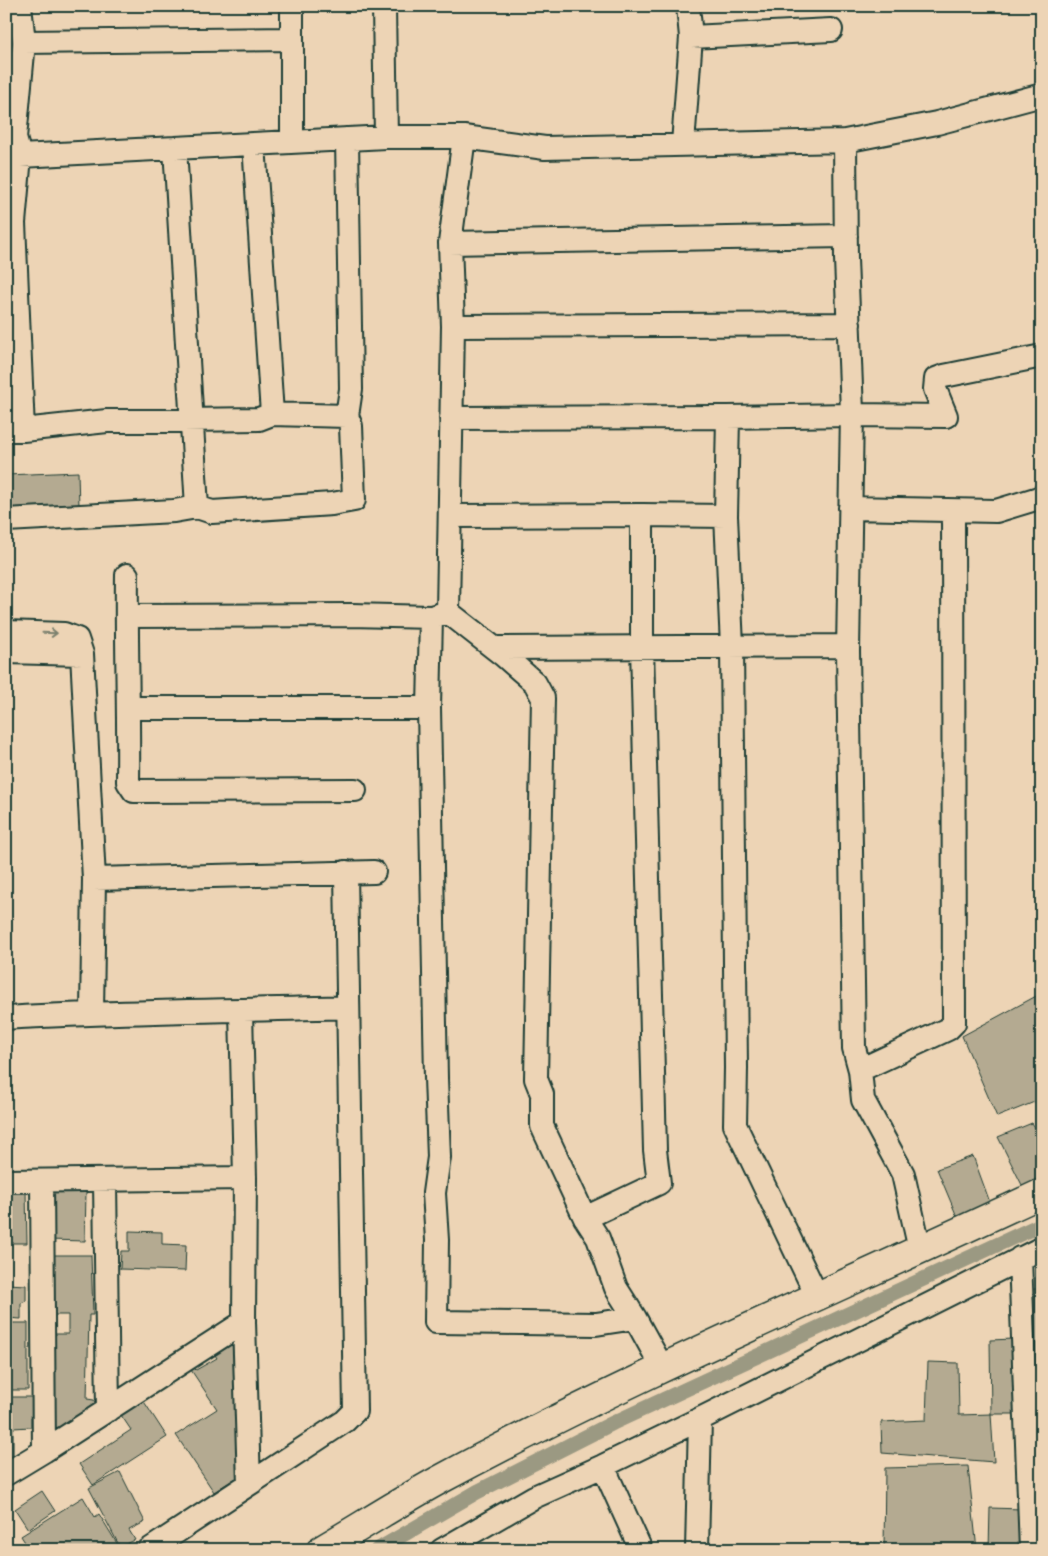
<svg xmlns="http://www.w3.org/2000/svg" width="1048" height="1556" viewBox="0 0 1048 1556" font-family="'Patrick Hand',sans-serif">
  <rect width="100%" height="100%" fill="#edd4b5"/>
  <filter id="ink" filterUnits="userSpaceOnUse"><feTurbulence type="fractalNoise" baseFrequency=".02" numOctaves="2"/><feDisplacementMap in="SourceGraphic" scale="10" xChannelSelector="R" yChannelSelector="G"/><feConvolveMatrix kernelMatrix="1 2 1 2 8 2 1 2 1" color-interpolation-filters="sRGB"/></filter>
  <g filter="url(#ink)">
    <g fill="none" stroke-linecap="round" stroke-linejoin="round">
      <path stroke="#9b9982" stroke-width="15" d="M377 1550 477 1492 613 1423 1042 1224"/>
    </g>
    <path fill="#b4aa91" stroke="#1f3d34" d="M78 472 79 507 6 510V475Z
      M1040 994 1042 998V1099L997 1117 962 1036Z
      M1032 1123 1042 1137V1188L1027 1195 998 1137Z
      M973 1156 992 1208 958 1219 937 1169Z
      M50 1191H86L85 1241 48 1240Z
      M6 1192H26L27 1243H6Z
      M129 1231 162 1232V1244L186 1245 185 1271 120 1269 121 1251H129Z
      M51 1255H91L93 1315H89L87 1399 94 1400 96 1407 50 1436 52 1334H68V1315H49Z
      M6 1271 7 1284 26 1285V1301L21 1303V1319L6 1318Z
      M1031 1289H1042V1357H1034Z
      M6 1323H28V1390H6Z
      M238 1336 239 1476 214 1492 176 1435 217 1409 189 1367 191 1365 196 1370 217 1358 213 1352Z
      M1014 1339 1016 1414H991L990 1340Z
      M928 1362 958 1363 959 1415 991 1414 994 1462 882 1453 881 1422 926 1420Z
      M1034 1379H1042V1550Z
      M6 1397H36V1417H31V1427L13 1428V1458L6 1461Z
      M141 1397 167 1437 93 1485 79 1464 131 1430 119 1412Z
      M968 1466 977 1550H884L885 1468Z
      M120 1472 145 1522 129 1530 135 1540 120 1547 89 1488Z
      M42 1491 55 1511 28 1529 15 1509Z
      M83 1497 95 1517 99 1514 121 1550H30L21 1536Z
      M990 1508 1022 1509 1021 1550H989Z"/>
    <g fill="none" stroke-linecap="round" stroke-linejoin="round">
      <defs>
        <path id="minor" d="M292 6V142
          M384 6 386 137
          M691 37 831 30
          M24 42 291 39
          M6 134 15 138 20 156 14 223 23 430
          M464 137 450 243 453 326 448 612 503 655 535 683 543 698 536 1079 542 1094V1126L585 1218 598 1238 616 1288 635 1318 662 1367
          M15 138 24 42 20 6
          M845 141 846 259 852 412 848 651 854 1048 860 1070 863 1100 903 1174 920 1250
          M254 144 272 414
          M683 144 691 37 688 6
          M175 148 197 507
          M20 156 386 137H464L545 148 845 141 937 123 1042 95
          M450 243 846 236
          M453 326 849 324
          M728 417 726 516 732 646 736 1068 735 1125 817 1296
          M451 418 728 417 852 415 946 416 935 389 936 379 944 376 1042 356
          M6 430H23L107 421 259 419 272 414 347 416
          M850 508 996 511 1042 497
          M450 516 642 515 726 516
          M6 520 174 511 197 507 212 512 332 504 354 500 351 426 347 416 351 389 347 139
          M127 575C126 644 129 712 128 782L134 791 355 790
          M127 616 352 615 431 617 445 613
          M431 617 429 708 436 1078 439 1157 434 1193 437 1240 436 1322 596 1324 635 1318
          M6 632 64 634 77 639 82 654 94 879 92 1012
          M495 648 848 646
          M6 652 82 654
          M129 708H429
          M94 879 374 872
          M241 1011 245 1178 244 1322 249 1484
          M6 1018C120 1011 234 1011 347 1007
          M860 1070 948 1029 954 1023 953 511
          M6 1181 245 1178
          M42 1181 44 1451
          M105 1181 108 1410
          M585 1218 659 1183 655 1150 642 647V515
          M1020 1258 1031 1550
          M603 1466 641 1550
          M6 1474 44 1451 244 1322
          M149 1550 345 1421 355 1411 346 872
          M442 1550 534 1497 603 1466 700 1419 1042 1248
          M697 1550 700 1419"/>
        <path id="major" d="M321 1550C362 1526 402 1500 443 1478 638 1373 842 1287 1042 1193"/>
      </defs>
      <use href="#minor" stroke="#1f3d34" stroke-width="26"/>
      <use href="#major" stroke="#1f3d34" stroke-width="31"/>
      <use href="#minor" stroke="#edd4b5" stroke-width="22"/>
      <use href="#major" stroke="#edd4b5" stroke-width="28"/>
    </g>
    <defs><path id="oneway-shaft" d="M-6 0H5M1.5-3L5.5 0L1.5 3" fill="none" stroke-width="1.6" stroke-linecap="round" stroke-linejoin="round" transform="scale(1.25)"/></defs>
    <use stroke="#7c816e" href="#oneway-shaft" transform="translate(50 633) rotate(2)"/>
  </g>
  <rect width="1048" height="1556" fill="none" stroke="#edd4b5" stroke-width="25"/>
  <rect x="12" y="12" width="1023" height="1531" fill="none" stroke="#1f3d34" stroke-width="2" filter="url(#ink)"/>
</svg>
